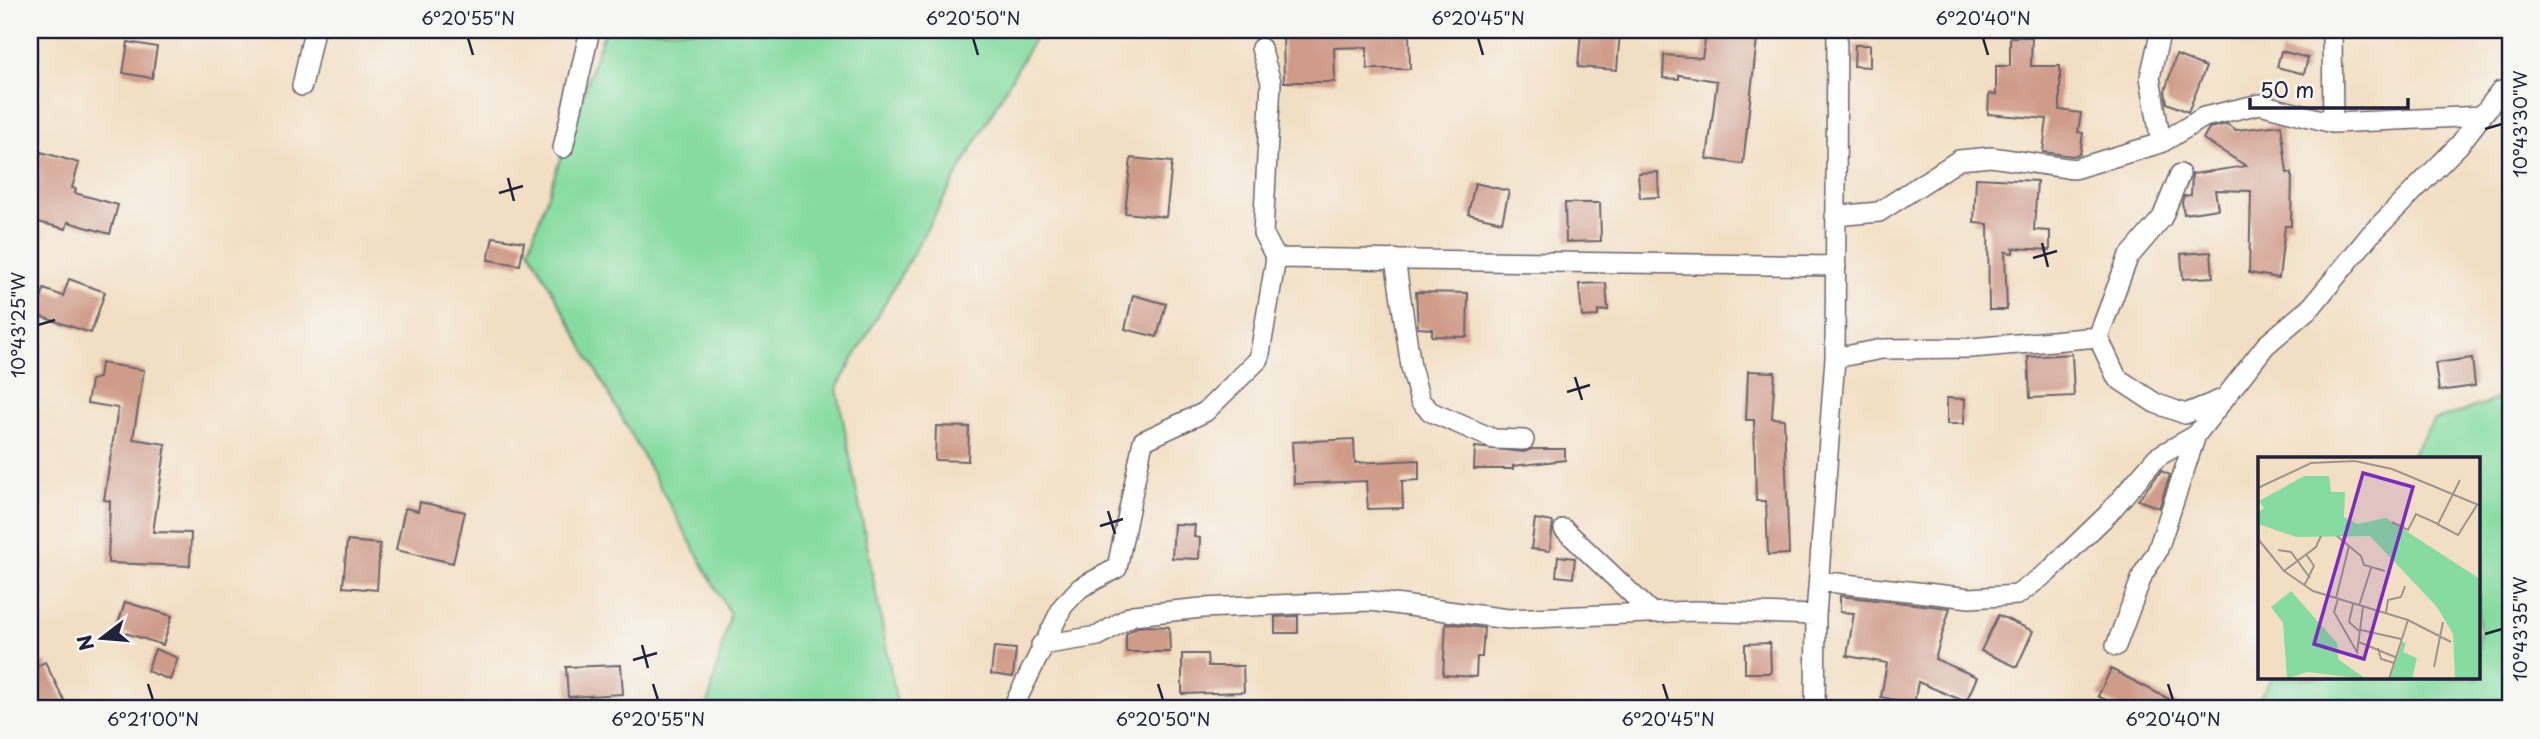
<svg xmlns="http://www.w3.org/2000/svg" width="2540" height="739" viewBox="0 0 2540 739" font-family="'Playpen Sans',sans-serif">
  <rect width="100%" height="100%" fill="#f6f6f2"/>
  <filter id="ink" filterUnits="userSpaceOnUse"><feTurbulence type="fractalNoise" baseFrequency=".0143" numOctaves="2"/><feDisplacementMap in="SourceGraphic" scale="14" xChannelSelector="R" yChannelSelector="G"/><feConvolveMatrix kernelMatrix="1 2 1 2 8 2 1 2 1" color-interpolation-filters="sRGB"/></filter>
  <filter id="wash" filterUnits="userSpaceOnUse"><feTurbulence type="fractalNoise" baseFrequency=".00686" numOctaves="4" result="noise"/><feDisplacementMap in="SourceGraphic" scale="28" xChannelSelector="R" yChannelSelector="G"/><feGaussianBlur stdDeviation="1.57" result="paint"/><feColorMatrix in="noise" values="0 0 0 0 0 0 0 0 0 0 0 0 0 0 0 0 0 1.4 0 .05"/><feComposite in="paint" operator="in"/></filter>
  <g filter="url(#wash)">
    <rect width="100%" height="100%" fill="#f2dfc3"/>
    <path fill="#86dca0" stroke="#547f6e" stroke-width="2" d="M605 30H1039L837 388 898 709H707L730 614 529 249Z
      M2510 395V709H2252L2272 678H2479V459H2409L2433 421Z"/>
    <g id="blocks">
      <path fill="#d09c8a" d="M1358 30H1409L1410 69H1367V47L1334 48 1335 82H1284L1283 35Z
        M1587 30H1620L1617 70 1578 67 1581 31Z
        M1707 30H1758L1743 164 1707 159 1717 81 1679 75V79L1663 78 1664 55 1702 58Z
        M2010 37H2032L2031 66H2060V110L2081 113 2078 132 2083 133 2080 154 2073 156 2043 152 2047 119 1988 114 1989 94 1996 95V66H2010Z
        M128 42 157 47 152 78 123 73Z
        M1855 45H1870V67L1854 66Z
        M2281 51 2308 58 2304 74 2277 67Z
        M2176 55 2206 67 2188 112 2167 103 2165 91Z
        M2227 124 2236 130 2281 125 2287 173H2292L2291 226H2285L2279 278 2249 273 2251 191 2215 190 2218 209 2184 214 2182 202 2184 196 2191 195 2192 174 2246 166 2203 139 2209 128Z
        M41 152 79 163 72 188 76 189 75 193 118 205 110 234 68 222 66 229 30 220V177L33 178Z
        M1131 158 1172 162 1166 217 1125 213Z
        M1658 172 1659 197 1640 198 1638 173Z
        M1976 178 2037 181 2034 230 2050 231V250L2013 248V253L2005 252 2007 310H1989L1988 224 1974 223Z
        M1475 183 1509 191 1502 222 1468 214Z
        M1565 203H1600L1601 241 1566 242Z
        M493 237 524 242 520 265 488 260Z
        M2211 252 2213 277 2183 279 2181 254Z
        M69 279 105 292 91 333 36 315 44 289 63 296Z
        M1606 283 1608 310 1598 311V316L1582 317 1579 284Z
        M1416 292 1468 293 1467 337 1432 336V329L1418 328Z
        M1133 295 1166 304 1157 337 1125 329Z
        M2072 354 2074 396 2030 398 2028 357Z
        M2472 358 2475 386 2439 391 2435 363Z
        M101 363 144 370 133 439 166 444 153 532 191 533 190 566 108 563 110 501 104 500 118 408 87 403 91 380 99 378Z
        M1748 371 1775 372 1772 418 1784 419 1789 554 1768 555 1766 501H1756L1754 420H1746Z
        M1947 398 1965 399 1964 424H1947Z
        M936 426 969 427 968 461 935 460Z
        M1354 439 1355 463 1419 460V480L1402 481 1403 508 1368 509 1366 481 1294 484 1292 442Z
        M1475 447 1524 452 1532 449H1565V460L1513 466V469H1474Z
        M2161 471 2170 475 2159 508 2138 500Z
        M420 502 465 512 453 563 396 550 405 508 418 511Z
        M1535 519 1553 522 1550 551 1531 549Z
        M1174 524 1195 525 1194 537 1200 538 1199 559 1172 558Z
        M347 541 380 544 377 590 343 587Z
        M1558 556 1575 558 1573 578 1556 576Z
        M1840 596 1950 608 1935 659 1977 677 1966 702 1918 682 1914 704 1881 697 1887 663 1847 656 1854 613 1840 612Z
        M125 602 172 616 163 645 116 630Z
        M1998 615 2033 631 2017 667 1981 651Z
        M1298 616V633H1275V617Z
        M1446 623 1484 628 1482 657H1477L1476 677 1443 675Z
        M1148 626 1169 627 1170 652H1126V634L1137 627Z
        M1770 643 1771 673H1745V644Z
        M994 647 1016 649 1013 677 991 674Z
        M155 649 178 658 170 680 147 671Z
        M1182 654H1207L1208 666H1243L1244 692 1182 694Z
        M45 662 65 702 51 709H30V670Z
        M621 665 623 694 568 697 566 667Z
        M2111 669 2188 709H2123L2098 696Z"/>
    </g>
  </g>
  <g filter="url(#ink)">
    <use href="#blocks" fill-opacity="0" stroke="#6b646b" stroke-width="2"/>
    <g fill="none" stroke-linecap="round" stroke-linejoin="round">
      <defs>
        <path id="minor" d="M2332 30 2333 123
          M302 86 314 30
          M2161 143 2150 77 2161 30
          M563 148 590 30
          M1835 216 1879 212 1959 160 1991 157 2074 169 2161 143 2204 117 2260 104 2333 123 2482 116
          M1276 258 1836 266
          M1395 259 1411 367 1420 401 1431 412 1494 439 1524 440
          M2098 337 2117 378 2155 403 2185 414 2220 400
          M1835 358 1882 349 1971 348 2098 337 2128 258 2162 218 2180 174
          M1564 529 1652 613
          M1819 581 1970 598 2017 595 2048 572 2108 514 2157 457 2196 435 2266 345 2312 306 2370 235 2459 145 2501 91
          M1041 645 1098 636 1133 615 1202 608 1371 601 1508 619 1694 611 1816 615
          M2116 646 2143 574 2157 552 2196 435
          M1012 709 1063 606 1080 588 1117 568 1143 441 1205 412 1259 359 1276 258 1263 233 1271 82 1261 48
          M1815 709 1816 615 1835 358 1837 30"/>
      </defs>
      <use href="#minor" stroke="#6b646b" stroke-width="22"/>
      <use href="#minor" stroke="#fff" stroke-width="19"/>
    </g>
  </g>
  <path fill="none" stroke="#22223b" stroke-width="2.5" d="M468 38 473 55M973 38 978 55M1478 38 1483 55M1983 38 1988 55M2485 129 2502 124M508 178 514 201M499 193 523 186M2042 243 2048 267M2033 258 2057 251M38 325 55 320M1575 377 1582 400M1567 392 1590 385M1108 511 1115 534M1100 526 1123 519M2485 634 2502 629M642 645 648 668M633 660 657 653M148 684 153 700M653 684 658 700M1158 684 1163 700M1663 684 1668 700M2168 684 2173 700"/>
  <g transform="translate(2258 457)">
    <rect width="222" height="222" fill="#f2dfc3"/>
    <path d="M46 19H71L73 35H87L86 60 99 67 128 61 222 122V222H197L195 177 179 150 112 79 38 80 0 67V56L6 51 1 44ZM33 134 79 186 80 202 108 222 49 215 29 222 25 166 13 150ZM144 185 148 186 145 195 159 201 154 222H132Z" fill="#86dca0"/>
    <path fill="none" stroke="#9f938d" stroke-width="2" d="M0 31 53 6 97 4 134 12 223 49M134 65 150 73 158 57 180 67 202 23M179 67 200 78 219 48M79 79 103 99 106 108 127 114M0 82 26 114 55 134 150 163 193 185M20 93 33 95 52 121M26 114 58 90 63 79M46 129 56 109 48 97M78 141 91 89M80 142 76 155 100 197M95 147 91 165 101 174M101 149 113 111M128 156 130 143 143 140 147 129M103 173 143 182M101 185 137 200M120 191 123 202 136 206M99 196 105 150M176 210 185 165M131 222 150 163"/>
    <path fill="#7b2cbf" fill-opacity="0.15" stroke="#7b2cbf" stroke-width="3.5" d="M105 16 155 30 106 202 56 187Z"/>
    <rect width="222" height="222" fill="none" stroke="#22223b" stroke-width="3.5"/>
  </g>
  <rect width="2540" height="739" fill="none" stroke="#f6f6f2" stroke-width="77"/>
  <g transform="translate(102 638) rotate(254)" stroke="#f6f6f2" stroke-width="5" paint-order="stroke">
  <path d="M0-5L12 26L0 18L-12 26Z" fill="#22223b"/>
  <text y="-10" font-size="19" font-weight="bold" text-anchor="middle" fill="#22223b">N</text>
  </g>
  <path d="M2250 98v10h158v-10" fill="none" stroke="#22223b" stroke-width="3.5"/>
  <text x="2260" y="98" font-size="21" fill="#22223b" stroke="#f6f6f2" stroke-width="5" paint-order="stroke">50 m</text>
  <rect x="38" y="38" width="2464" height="662" fill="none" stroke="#22223b" stroke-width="2.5"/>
  <g font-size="18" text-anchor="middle" fill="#22223b">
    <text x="468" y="25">6°20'55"N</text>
    <text x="973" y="25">6°20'50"N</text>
    <text x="1478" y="25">6°20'45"N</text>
    <text x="1983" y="25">6°20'40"N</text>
    <text transform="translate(2521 124) rotate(-90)" y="6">10°43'30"W</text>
    <text transform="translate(19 325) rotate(-90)" y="6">10°43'25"W</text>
    <text transform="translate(2521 629) rotate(-90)" y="6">10°43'35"W</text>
    <text x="153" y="726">6°21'00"N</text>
    <text x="658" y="726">6°20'55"N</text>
    <text x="1163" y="726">6°20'50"N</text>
    <text x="1668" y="726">6°20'45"N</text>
    <text x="2173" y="726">6°20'40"N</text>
  </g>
</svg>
